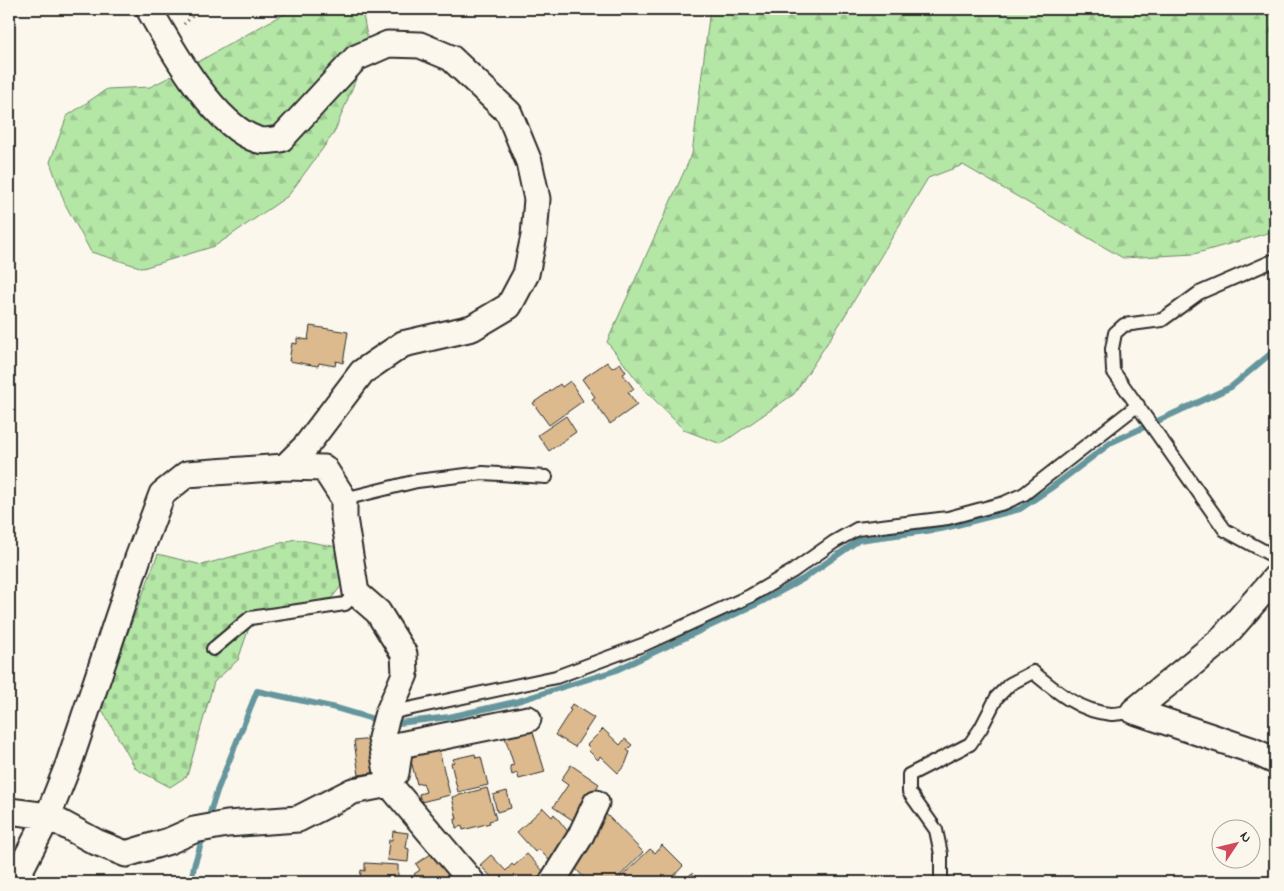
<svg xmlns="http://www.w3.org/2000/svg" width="1284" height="891" viewBox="0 0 1284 891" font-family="'Indie Flower',sans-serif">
  <defs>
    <pattern id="forest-firs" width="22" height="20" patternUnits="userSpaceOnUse" patternTransform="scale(1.25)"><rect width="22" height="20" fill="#b4e6a6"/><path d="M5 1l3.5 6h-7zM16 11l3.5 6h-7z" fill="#9bc58f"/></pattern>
    <pattern id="cemetery-stones" width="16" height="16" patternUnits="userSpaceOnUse" patternTransform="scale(1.25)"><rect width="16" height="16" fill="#b4e6a6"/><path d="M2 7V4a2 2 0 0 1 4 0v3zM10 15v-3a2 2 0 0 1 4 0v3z" fill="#9bc58f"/></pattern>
  </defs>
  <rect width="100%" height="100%" fill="#fbf7ec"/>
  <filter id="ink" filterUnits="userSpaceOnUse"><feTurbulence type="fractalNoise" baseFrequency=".02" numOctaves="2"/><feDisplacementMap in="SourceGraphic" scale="10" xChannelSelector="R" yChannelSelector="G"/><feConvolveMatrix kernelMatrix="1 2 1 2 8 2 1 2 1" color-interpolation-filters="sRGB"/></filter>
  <g filter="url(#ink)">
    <path fill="url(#forest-firs)" stroke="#708868" d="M297 9H362L369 47 334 133 288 196 215 246 143 268 91 252 65 204 50 162 67 116 107 89 150 87 189 67 276 18Z
      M710 9H1275V231L1194 254 1123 258 963 165 928 178 841 322 794 394 721 444 684 430 644 389 607 342 692 154Z"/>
    <path fill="url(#cemetery-stones)" stroke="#708868" d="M295 539 337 547 345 581 331 599 254 613 238 660 214 682 187 776 170 787 136 769 100 706 158 554 202 565Z"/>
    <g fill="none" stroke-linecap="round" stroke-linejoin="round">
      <path stroke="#66969d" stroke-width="6" d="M390 724 449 717 515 702 614 671 759 603 803 579 859 540 941 529 1020 509 1051 488 1112 442 1231 387 1275 350
        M207 822 217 791 257 691 336 708 380 721
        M191 882 194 866 204 834"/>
    </g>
    <path fill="#dcba8e" stroke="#2b2b2b" d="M310 326 348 332 343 363 336 361 335 366 319 363 318 366 289 361 292 343 297 344V338L308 340Z
      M607 362 612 368 620 363 626 372 623 374 634 389 628 392 637 405 610 424 592 399 595 397 582 379Z
      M570 381 583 401 549 425 533 403 560 384 562 387Z
      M566 416 576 432 549 451 538 435Z
      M572 704 594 718 575 747 555 735 571 710 569 709Z
      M532 729 545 772 519 779 517 773 512 775 510 766 514 765 505 737Z
      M603 729 620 745 625 739 632 745 627 750 630 752 625 765 618 773 600 756 598 760 588 750 590 748 587 745Z
      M373 739 378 772 359 775 354 741Z
      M439 750 450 795 421 802 419 794 426 792 423 783 417 784 410 757Z
      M475 754 476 758 481 757 488 785 458 792 451 763 454 762 453 759Z
      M571 765 599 784 574 821 553 807 568 785 561 780Z
      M487 788 496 819 489 821 490 823 463 830 462 826 456 828 455 819H457L452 797Z
      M507 791 511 808 497 812 493 795Z
      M543 808 552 817 554 814 573 838 549 860 539 849 535 852 517 832Z
      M605 813 643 852 614 882H588L575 868Z
      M393 831 408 833 406 848 409 849 408 862 387 860 389 840H392Z
      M662 845 683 866 670 880 672 882H616L650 849 655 853Z
      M434 852 455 882H420L414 874 420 870 416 864Z
      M527 854 545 873 535 882H496L480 865 491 855 506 871 512 864 514 866Z
      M365 863 398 865V882H357V879L360 880 361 870 365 871Z
      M571 872 581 882H564Z
      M692 873 701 882H682Z"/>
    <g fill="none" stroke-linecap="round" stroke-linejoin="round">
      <defs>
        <path id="service" d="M1275 260 1199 293 1162 320 1124 325 1115 333 1112 349 1113 371 1225 530 1275 557
          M344 499 417 481 483 473 546 477
          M213 649 250 618 345 604 356 593
          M389 711 394 712 556 677 645 644 750 596 793 571 834 542 857 529 948 518 1004 503 1024 494 1138 405
          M941 882V854L936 830 909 792V775L970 744 981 728 997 697 1010 684 1033 672C1056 691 1080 712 1111 714 1118 714 1127 712 1134 711"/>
        <path id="minor" d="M285 467 324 468 344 499V518L356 593 378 612 404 654 405 674 387 716 381 738 389 784
          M1275 578 1220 641 1134 711 1251 750 1275 761
          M390 774 396 773 400 745 528 719
          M9 811 48 816 96 842 126 854 169 841 194 830 227 824 298 819 353 791 389 784 472 882
          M14 882 48 816 69 763 138 558 162 494 187 474 285 467 306 446 362 372 403 344 472 328 509 306 526 274 534 236 537 199 529 162 509 113 451 58 420 45 388 44 356 58 281 139C274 140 264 142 258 140 214 126 171 48 149 9
          M552 882 580 837 596 803"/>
      </defs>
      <use href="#service" stroke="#2b2b2b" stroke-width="16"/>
      <use href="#minor" stroke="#2b2b2b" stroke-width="29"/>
      <path stroke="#2b2b2b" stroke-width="3" stroke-dasharray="1 4" stroke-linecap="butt" d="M184 24 200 9"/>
      <use href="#service" stroke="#fbf7ec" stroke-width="12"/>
      <use href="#minor" stroke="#fbf7ec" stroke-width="25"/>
    </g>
  </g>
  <rect width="1284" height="891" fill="none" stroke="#fbf7ec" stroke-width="30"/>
  <rect x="15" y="15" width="1254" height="861" fill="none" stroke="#2b2b2b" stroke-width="2" filter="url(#ink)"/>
  <g transform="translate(1236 844) rotate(55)"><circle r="24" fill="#fbf7ec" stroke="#a8a59f"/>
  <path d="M0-4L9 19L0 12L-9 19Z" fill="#d1495b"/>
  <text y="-8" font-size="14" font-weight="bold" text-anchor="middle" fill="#2b2b2b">N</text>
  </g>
</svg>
